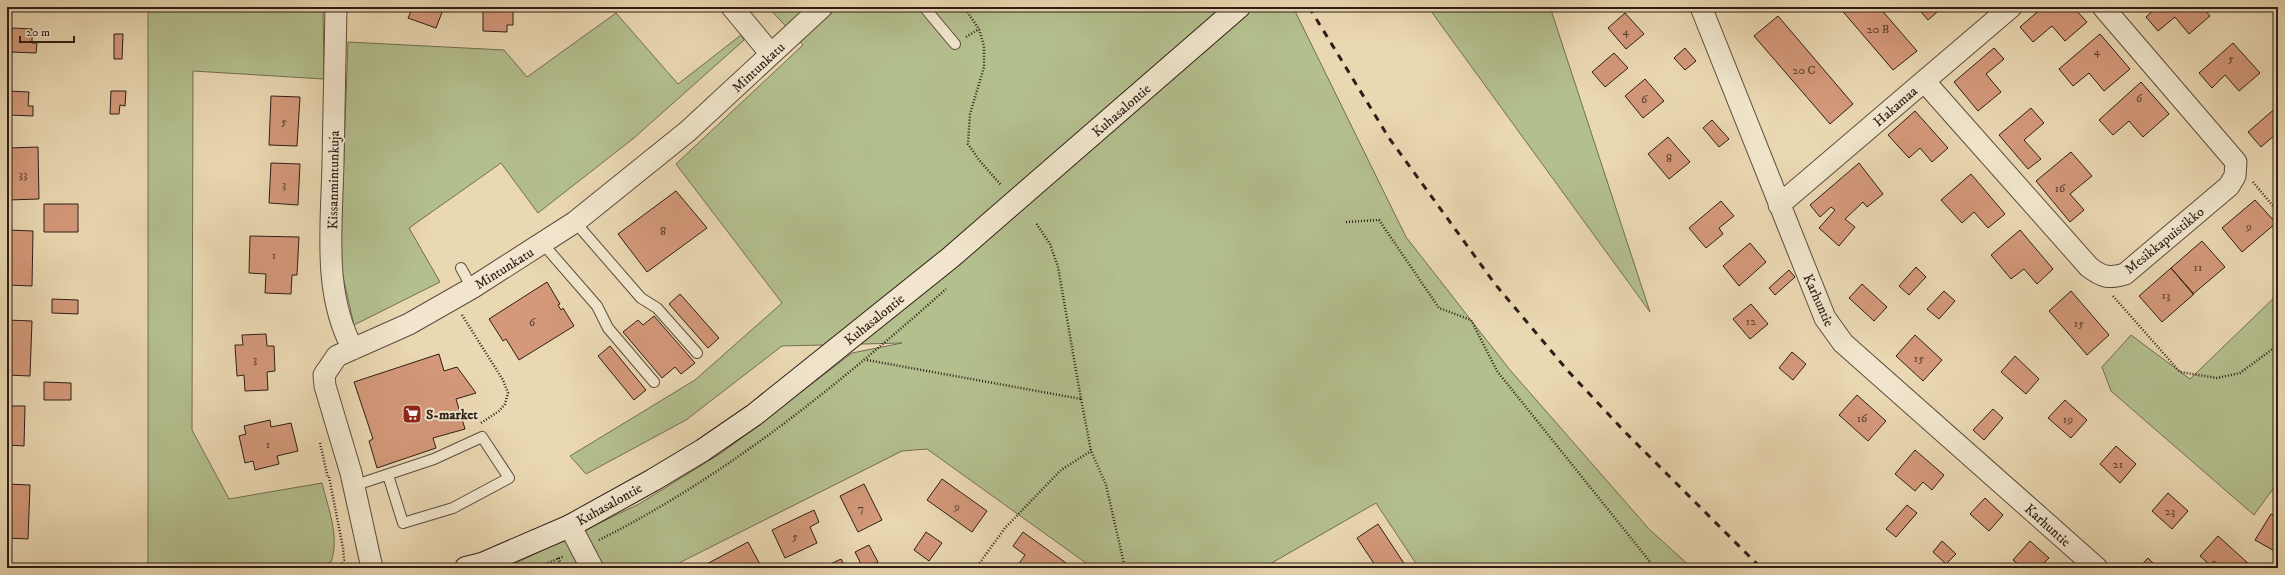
<svg xmlns="http://www.w3.org/2000/svg" width="2285" height="575" viewBox="0 0 2285 575" font-family="'IM FELL DW Pica',serif">
  <rect width="100%" height="100%" fill="#ead8b2"/>
  <filter id="stains"><feTurbulence type="fractalNoise" baseFrequency=".005" numOctaves="4"/><feColorMatrix values="0 0 0 0 .2 0 0 0 0 .09 0 0 0 0 .02 0 0 0 .5 -.17"/></filter>
  <radialGradient id="worn" r=".72"><stop offset=".6" stop-color="#630" stop-opacity="0"/><stop offset="1" stop-color="#630" stop-opacity=".3"/></radialGradient>
  <path fill="#b4bf8e" stroke="#716e52" d="M148 7H323L324 79 193 71 192 430 229 499 322 483C328 508 340 537 331 562L315 568H148Z
    M768 7H1293L1406 237 1510 370 1650 530 1692 568H1419L1376 503 1263 568H1093L927 449 902 451 669 568H496L518 562 639 504 723 452 852 353 902 343 782 346 686 420 586 474 570 456 695 380 782 303 676 164 803 45Z
    M1428 7H1550L1650 312Z
    M616 13 678 84 741 35 744 40 634 138 538 213 501 163 409 228 440 282 354 325 340 263 348 42 504 50 527 77Z
    M2278 294V482L2254 515 2111 391 2102 367 2131 335 2190 379Z"/>
  <path fill="#d4997b" stroke="#2e1e17" d="M413 7H444L436 28 408 18Z
    M483 7H513V25H507V32L483 31Z
    M1839 7H1879L1917 51 1893 70Z
    M1917 7H1943L1928 20Z
    M2043 7H2073L2087 22 2065 41 2052 26 2033 42 2020 27Z
    M2157 7H2202L2210 16 2189 34 2175 17 2158 31 2146 17Z
    M1625 13 1644 34 1626 49 1608 28Z
    M1778 16 1853 104 1830 124 1754 36Z
    M12 28 32 29V43H37L36 53 11 52Z
    M114 34H123L122 59H114Z
    M2100 34 2130 69 2104 91 2089 73 2073 86 2059 69Z
    M2233 43 2260 73 2239 91 2225 75 2212 88 2199 73Z
    M1685 48 1696 61 1685 70 1674 58Z
    M1994 48 2004 59 1986 74 2001 92 1978 111 1954 82Z
    M1614 53 1628 68 1605 87 1592 72Z
    M1645 79 1664 101 1643 118 1625 96Z
    M2141 82 2169 114 2143 137 2129 121 2113 135 2099 120Z
    M9 91 29 92 28 106H33V116L8 115Z
    M111 91H126L125 106 120 105 119 114H110Z
    M271 96 300 97 297 146 269 145Z
    M2278 106V137L2276 134 2261 147 2248 132Z
    M2031 108 2044 123 2024 140 2041 159 2028 169 1999 135Z
    M1915 111 1948 148 1932 162 1920 148 1909 158 1888 135Z
    M1712 120 1729 139 1719 147 1703 128Z
    M1668 137 1690 162 1669 179 1648 154Z
    M38 147 39 199 8 200V148Z
    M2071 152 2092 176 2070 194 2084 210 2070 222 2036 181Z
    M271 163 300 164 298 205 269 203Z
    M1859 163 1883 194 1867 207 1863 202 1845 219 1855 227 1839 246 1819 228 1835 210 1831 207 1820 217 1810 205Z
    M1971 174 2005 214 1988 228 1974 212 1962 223 1941 200Z
    M676 191 707 228 647 272 618 234Z
    M2255 200 2276 223 2242 252 2222 228Z
    M1721 201 1734 216 1719 228 1723 234 1706 248 1689 228Z
    M44 204H78V232H44Z
    M7 230 33 231 32 286 7 285Z
    M2020 230 2053 269 2037 284 2024 269 2011 279 1991 255Z
    M250 236 299 237 297 275H292L291 294 265 293 266 274 249 273Z
    M2202 241 2225 267 2193 294 2171 268Z
    M1750 243 1766 262 1739 286 1723 266Z
    M1916 267 1926 277 1909 295 1899 286Z
    M2171 268 2194 294 2162 322 2139 296Z
    M1789 270 1795 277 1775 295 1769 288Z
    M547 282 560 304 558 305 561 310 563 308 574 326 519 360 506 339 503 341 489 319Z
    M1862 284 1887 307 1874 321 1849 298Z
    M1944 291 1955 301 1939 319 1927 309Z
    M2071 291 2109 335 2087 355 2049 311Z
    M680 294 719 338 708 348 669 304Z
    M52 299 78 300V314L52 313Z
    M1751 304 1768 324 1750 339 1733 319Z
    M654 316 695 363 681 374 675 367 662 378 623 332 638 320 643 325Z
    M7 320 32 321 30 376 7 375Z
    M266 334 267 346H274L275 371 267 372 268 390 245 391 244 375 237 376 235 345H243L242 335Z
    M1915 335 1942 360 1923 381 1896 356Z
    M610 346 646 390 634 400 598 356Z
    M1792 352 1806 364 1793 380 1779 368Z
    M439 354 444 371 457 367 476 393 456 399 465 429 433 438 436 448 377 468 369 441 373 439 354 382Z
    M2015 356 2039 379 2026 394 2001 372Z
    M44 382 71 383V400H44Z
    M1857 395 1886 421 1868 441 1839 415Z
    M2065 400 2087 420 2071 438 2048 418Z
    M7 406H25L24 446 7 445Z
    M1993 409 2003 418 1984 440 1973 430Z
    M270 420 271 427 291 423 298 451 277 456 279 464 255 470 253 461 245 463 239 436 246 434 244 426Z
    M2116 446 2136 464 2120 483 2100 464Z
    M1915 450 1944 475 1932 490 1923 482 1915 491 1895 474Z
    M942 479 987 511 972 532 927 500Z
    M7 484 30 485 28 539 7 538Z
    M864 484 882 520 858 532 840 496Z
    M2168 493 2188 511 2172 529 2152 511Z
    M1985 498 2003 515 1989 531 1970 514Z
    M1907 505 1917 513 1896 537 1886 529Z
    M814 510 819 522 810 527 817 543 785 558 772 530Z
    M2271 514 2278 518V553L2255 540Z
    M1378 524 1407 568H1377L1357 538Z
    M926 532 942 543 929 561 914 550Z
    M1023 532 1073 568H1023L1018 565 1025 555 1013 546Z
    M2218 536 2250 565 2247 568H2222L2214 561 2210 565 2200 556Z
    M1942 541 1956 554 1946 564 1933 552Z
    M2030 541 2049 558 2039 568H2023L2013 560Z
    M748 542 762 568H704L703 566Z
    M869 545 878 562 863 568 855 552Z
    M2148 558 2158 568H2139Z
    M841 559 846 568H822Z"/>
  <g fill="none" stroke-linecap="round" stroke-linejoin="round">
    <defs>
      <path id="service" d="M924 7 955 44
        M575 222 641 298 657 308 697 353
        M543 244 597 306 608 328 654 382
        M461 268 472 288
        M353 486 434 459 482 437 509 478 453 508 403 523 388 475"/>
      <path id="minor" d="M336 7C335 59 334 110 333 162 332 224 322 293 353 349
        M732 7 771 54
        M1701 7 1825 318 1843 343 2097 568
        M1924 81 2089 267C2102 277 2109 279 2125 274L2229 186 2235 176 2236 162 2103 7
        M1779 205 2011 7
        M372 568 351 473 325 386 324 375 337 356 409 324 472 288 575 222 688 131 822 7"/>
      <path id="tertiary" d="M570 526 592 568"/>
      <path id="secondary" d="M466 568 482 564 570 526 653 480 703 450 754 415 950 258 1239 7"/>
    </defs>
    <use href="#service" stroke="#5d4c3e" stroke-width="12"/>
    <use href="#minor" stroke="#5d4c3e" stroke-width="23"/>
    <use href="#tertiary" stroke="#5d4c3e" stroke-width="24"/>
    <use href="#secondary" stroke="#2e1e17" stroke-width="24"/>
    <path stroke="#2e1e17" stroke-width="2.5" stroke-dasharray="1 2" stroke-linecap="butt" d="M964 7 979 29 984 46V67L970 114 968 144 979 160 1001 185
      M1259 11 1264 7
      M966 37 979 29
      M2253 182 2278 212
      M1346 222 1379 220 1439 308 1471 320 1497 371 1655 568
      M2113 296 2180 372 2217 378 2240 373 2278 345
      M462 315 503 380 508 393 505 404 499 411 481 423
      M867 360 1081 399 1058 267 1050 244 1036 223
      M1081 399 1091 451 1106 485 1125 568
      M320 443 328 478
      M329 477 343 548 344 560 340 568
      M599 540C727 476 839 384 946 289
      M558 558 563 568
      M537 568 564 556
      M976 568 1005 528 1061 470 1091 451"/>
    <use href="#service" stroke="#f1e6cd" stroke-width="10"/>
    <use href="#minor" stroke="#f1e6cd" stroke-width="21"/>
    <use href="#tertiary" stroke="#f1e6cd" stroke-width="22"/>
    <use href="#secondary" stroke="#f1e6cd" stroke-width="22"/>
    <path stroke="#2e1e17" stroke-width="3" stroke-dasharray="7 7" stroke-linecap="butt" d="M1309 7 1389 138 1495 284 1568 371 1625 432 1761 568"/>
  </g>
  <defs>
    <symbol id="supermarket-square" viewBox="-11 -11 22 22"><rect x="-9" y="-9" width="18" height="18" rx="4" fill="#8f2418" stroke="#f1e6cd"/><path d="M-6-5.5h2.5l.6 2H6L4.5 2H-2.5L-4.4-4H-6ZM-1.5 3.2a1.3 1.3 0 1 0 .1 0ZM3 3.2a1.3 1.3 0 1 0 .1 0Z" fill="#fff"/></symbol>
  </defs>
  <g fill-rule="evenodd">
    <use href="#supermarket-square" x="401" y="403" width="22" height="22"/>
  </g>
  <g text-anchor="middle" stroke-width="4" stroke-linejoin="round" paint-order="stroke">
    <g font-size="12" fill="#583d30">
      <text x="1878" y="33">20 B</text>
      <text x="1626" y="35">4</text>
      <text x="2097" y="55">4</text>
      <text x="2231" y="62">5</text>
      <text x="1804" y="74">20 C</text>
      <text x="2139" y="102">6</text>
      <text x="1644" y="103">6</text>
      <text x="284" y="125">5</text>
      <text x="1669" y="162">8</text>
      <text x="23" y="178">33</text>
      <text x="284" y="188">3</text>
      <text x="2060" y="192">16</text>
      <text x="2249" y="230">9</text>
      <text x="663" y="235">8</text>
      <text x="274" y="259">1</text>
      <text x="2198" y="271">11</text>
      <text x="2166" y="299">13</text>
      <text x="1751" y="325">12</text>
      <text x="532" y="326">6</text>
      <text x="2079" y="327">15</text>
      <text x="1919" y="362">15</text>
      <text x="255" y="363">3</text>
      <text x="1862" y="422">16</text>
      <text x="2068" y="423">19</text>
      <text x="268" y="448">1</text>
      <text x="2118" y="468">21</text>
      <text x="957" y="510">9</text>
      <text x="861" y="512">7</text>
      <text x="2170" y="515">23</text>
      <text x="795" y="540">5</text>
    </g>
    <g font-size="14" fill="#2e1e17" stroke="#f1e6cd">
      <text transform="translate(758 67) rotate(-43)" y="5">Mintunkatu</text>
      <text transform="translate(1895 106) rotate(-41)" y="5">Hakamaa</text>
      <text transform="translate(1121 110) rotate(-41)" y="5">Kuhasalontie</text>
      <text transform="translate(333 180) rotate(-89)" y="5">Kissanmintunkuja</text>
      <text transform="translate(2164 240) rotate(-39)" y="5">Mesikkapuistikko</text>
      <text transform="translate(504 268) rotate(-32)" y="5">Mintunkatu</text>
      <text transform="translate(1819 300) rotate(66)" y="5">Karhuntie</text>
      <text transform="translate(874 319) rotate(-39)" y="5">Kuhasalontie</text>
      <text transform="translate(609 504) rotate(-29)" y="5">Kuhasalontie</text>
      <text transform="translate(2048 525) rotate(42)" y="5">Karhuntie</text>
    </g>
    <g font-size="14" font-weight="bold" fill="#2e1e17" stroke="#f1e6cd" text-anchor="start">
      <text x="426" y="419">S-market</text>
    </g>
  </g>
  <rect width="2285" height="575" fill="none" stroke="#ead8b2" stroke-width="24"/>
  <rect x="8" y="8" width="2269" height="559" fill="none" stroke="#2e1e17" stroke-width="2"/>
  <rect x="12" y="12" width="2261" height="551" fill="none" stroke="#2e1e17"/>
  <path d="M20 36v6h54v-6" fill="none" stroke="#2e1e17" stroke-width="2"/>
  <text x="26" y="36" font-size="12" fill="#2e1e17" stroke="#f1e6cd" stroke-width="3" paint-order="stroke">20 m</text>
  <rect width="100%" height="100%" filter="url(#stains)"/>
  <rect width="100%" height="100%" fill="url(#worn)"/>
</svg>
